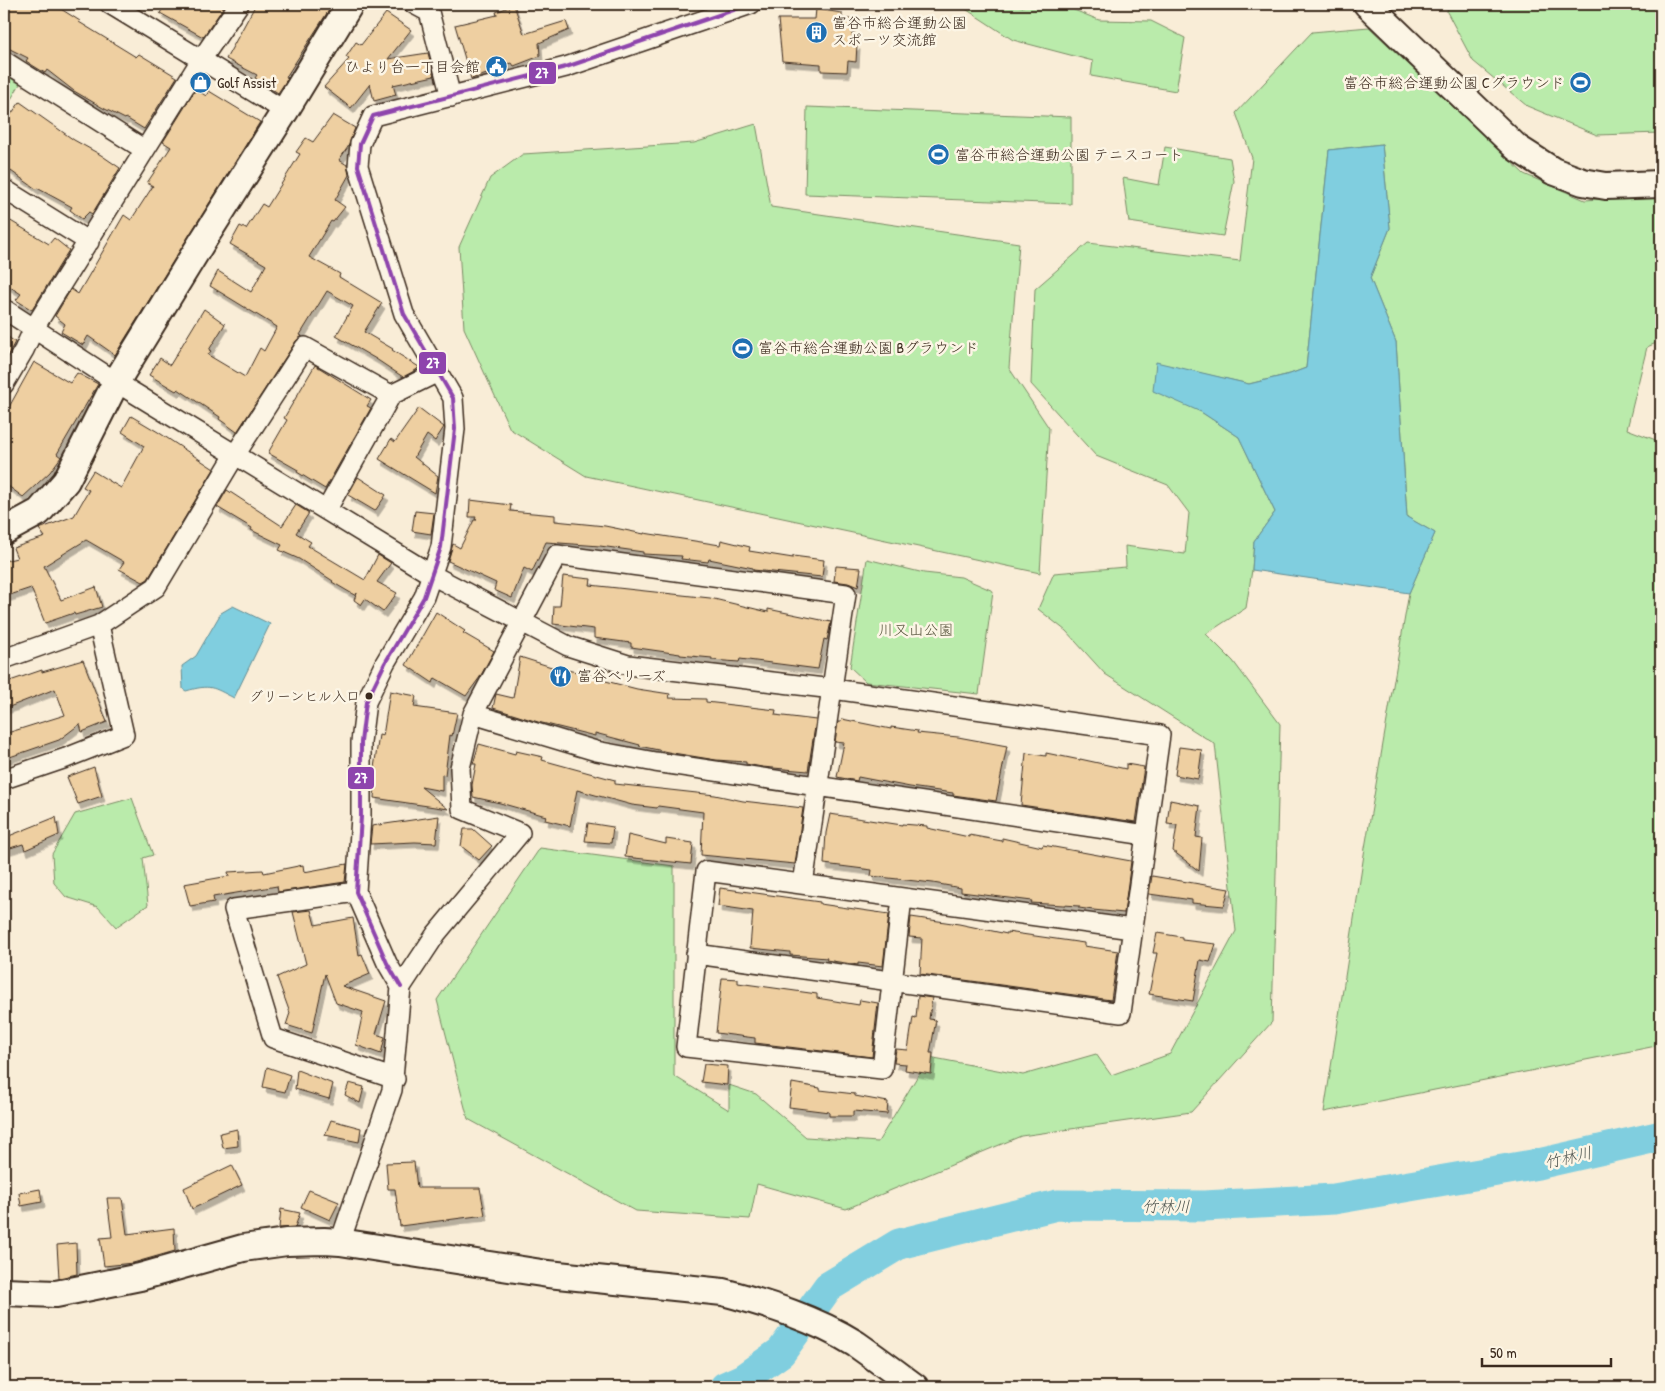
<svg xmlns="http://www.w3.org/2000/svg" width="1665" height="1391" viewBox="0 0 1665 1391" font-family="'Patrick Hand','Klee One',sans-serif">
  <defs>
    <filter id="shadow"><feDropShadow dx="3" dy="5.5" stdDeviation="0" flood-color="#0004"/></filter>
  </defs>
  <rect width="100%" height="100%" fill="#f9edd7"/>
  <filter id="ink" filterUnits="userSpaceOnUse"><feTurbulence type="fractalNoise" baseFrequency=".02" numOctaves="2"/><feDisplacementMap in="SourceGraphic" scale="10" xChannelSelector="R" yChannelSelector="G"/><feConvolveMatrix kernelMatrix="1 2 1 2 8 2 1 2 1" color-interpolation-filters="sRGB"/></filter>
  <g filter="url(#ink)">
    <path fill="#baebab" stroke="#7a8a64" d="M958 4H1014L1023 7 1025 4H1059L1099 20 1151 21 1185 38 1176 91 1091 76 1093 61 1013 40Z
      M1448 4H1661V133L1597 135 1527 106 1473 61 1447 12Z
      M1369 27 1524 174 1585 200 1661 195V341L1647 347 1627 429 1661 442V1045L1324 1112 1365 848 1409 593 1435 533 1407 517 1396 342 1370 278 1390 228 1382 144 1329 150 1306 368 1290 374 1249 384 1156 363 1201 412 1239 437 1275 512 1254 541 1252 570 1246 608 1206 634 1233 661 1280 724 1272 1022 1191 1112 1021 1136 846 1209 757 1184 750 1219 636 1211 468 1119 437 1000 540 848 674 866V1076L729 1110V1085L756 1094 806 1137 878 1142 929 1057 1023 1075 1096 1054 1111 1075 1170 1054 1236 931 1215 744 1105 674 1066 631 1038 609 1054 573 1126 567 1125 546 1185 554 1189 513 1168 485 1096 456 1031 384 1035 289 1088 243 1240 261 1252 158 1236 113 1312 32Z
      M4 74 20 84 4 111Z
      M807 107 1071 117V204L805 194Z
      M756 124 771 207 1019 243 1009 368 1049 428 1040 573 586 476 510 429 464 328 459 247 490 178 523 154 694 143Z
      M1165 147 1230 158 1234 181 1223 236 1129 222 1123 178 1159 185Z
      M867 559 924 573 961 577 993 591 979 694 866 682 850 667Z
      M132 798 153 855 143 858 148 905 116 927 98 907 66 897 54 883 52 854 75 814Z"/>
    <path fill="#80cedf" stroke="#648c92" d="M1382 144 1390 228 1370 278 1396 342 1407 517 1435 533 1409 593 1252 570 1254 541 1275 512 1239 437 1201 412 1153 391 1156 362 1249 384 1290 374 1306 368 1329 150Z
      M233 606 270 624 234 698C212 687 211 684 186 691L183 689 182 666 196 656 221 613Z"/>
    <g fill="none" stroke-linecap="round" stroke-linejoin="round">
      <path stroke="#80cedf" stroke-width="31" d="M725 1387 743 1379 781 1352 828 1287 899 1244 1057 1205 1204 1206 1334 1199 1538 1164 1661 1136"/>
    </g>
    <path fill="#eecfa1" stroke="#3b2a1e" filter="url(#shadow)" d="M4 4H53L80 21 79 22 136 57 139 54 177 77 144 129 126 118 125 119 103 108 74 91 47 70 45 73 32 65 26 61 28 58 4 46Z
      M166 4H226L203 37 160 13Z
      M256 4H319L329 10 286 77 288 78 278 93 255 78 257 75 226 59Z
      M514 5 524 34 566 21 569 30 539 43 540 56 514 66 512 63 488 67 490 73 471 79 455 25 497 15 496 12Z
      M816 9 842 13V19H851L853 46 857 44 856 62 848 61 847 72 821 71V64L782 61 778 19H815Z
      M386 13 411 30 388 59 428 53 434 76 393 85 396 95 374 101 370 84 351 108 324 87 349 59 346 57 356 42 361 45Z
      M196 89 206 96 209 91 260 122 115 355 88 336 83 345 61 332 65 324 55 316 71 289 78 294 124 215 131 220 153 186 147 183 171 147 163 142Z
      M20 102 74 140 101 155 120 168 92 214 89 212 82 219 70 210 72 207 37 188 36 189 4 166V124Z
      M333 115 355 128 348 147 339 160 347 165 349 175 335 200 345 207 333 222 331 221 309 257 340 274 339 277 382 303 364 332 393 349 392 350 419 367 416 370 403 377 376 359 336 336 353 306 327 291 300 335 302 336 296 341 237 432 219 419 220 417 178 389 176 391 149 375 160 358 170 365 204 309 225 324 209 350 211 351 208 355 245 377 260 348 264 351 277 327 210 286 218 271 251 292 266 265 230 244 240 226 246 229 262 204 267 207 300 154 296 152 306 138 313 142Z
      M4 217 49 244 54 238 69 250 32 310 16 300 21 294 4 283Z
      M4 334 15 342 4 362Z
      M34 362 70 383 77 373 98 384 57 454 61 457 50 472 23 497 4 483V416Z
      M315 365 371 400 367 406 371 408 325 489 297 472 298 470 268 453 287 420 284 418Z
      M419 408 444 427 435 441 427 435 414 457 438 476 435 493 379 459 391 439 395 442Z
      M131 416 158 432 214 469 148 579 143 582 119 569 124 562 86 540 44 566 61 600 96 587 102 607 75 615 74 613 45 623 31 588 4 597V561L17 558 13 548 45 537 39 529 74 516 89 490 83 487 93 471 121 488 144 446 122 432Z
      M358 477 386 495 375 511 348 495Z
      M227 490 282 526 296 505 309 513 296 533 311 542 308 546 365 580 378 555 391 563 377 582 397 593 383 612 365 599 361 605 354 600 357 593 356 596 332 582 333 581 299 559 279 550 282 545 251 530 252 528 217 507Z
      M470 500 511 505 510 511 555 515V521L605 526 644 534V533L720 545 721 540 750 547 749 551 793 558V556L824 560 822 577 753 570V568L709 559 708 562 681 559 682 556 643 554V552L600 546 546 542 532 572 524 568 512 598 494 590 496 583 448 561 453 544 460 548 474 520H477L475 519 476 517H469Z
      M415 511 434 513 431 534 412 531Z
      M836 566 861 568 858 587 848 583 834 581Z
      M563 576 591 579 590 585 710 598 768 612V609L831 622 827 640 824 639 818 669 740 659 739 662 712 660V658L680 655V654L631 647V643L594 638V629L553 624 554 606H560Z
      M436 612 465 631 463 633 494 651 480 677 466 696 435 678 433 683 406 665Z
      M520 657 561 670 562 669 591 675 590 677 637 689 670 694 669 698 706 699V702L776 710 775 715 816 720 808 771 762 767 746 764V762L716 760 673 753 639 746 640 745 595 733V736L538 722 493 708 496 694 513 698Z
      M83 660 107 722 82 732 80 724 59 740 4 759V734L65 715 55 689 4 709V683L42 670V672Z
      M390 691 416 696 414 707 457 713 452 736 450 735 445 775 442 774V791L421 787 448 809 374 798 376 768H374L379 735 383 736Z
      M842 719 891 729V727L918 731 917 733 958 737 1007 746 996 801 953 795V793L910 787 858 777 857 781 837 777 844 743 835 742 838 722H841Z
      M479 744 515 754 516 751 543 757 542 760 615 780V784L715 795 743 801 803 808 795 864 701 855 703 812 658 806 657 808 632 805 577 790 570 826 545 820 546 816 500 803 473 797 472 785 476 764H473Z
      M1179 747 1202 750 1198 779 1175 775Z
      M1026 753 1046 756V753L1080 760V759L1126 769V764L1144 767 1136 822 1021 805Z
      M94 767 102 796 78 804 67 777Z
      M1170 800 1200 806 1196 837 1202 838 1199 871 1173 851 1177 825 1167 824Z
      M830 814 902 825V824L927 826V828L969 837V835L1002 841V838L1042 847 1043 845 1131 861 1124 913 1093 910 1079 908V906L1031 903 1032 901 961 892V888L933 883 871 876 872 870 824 864 826 833Z
      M439 816 436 843 415 842 370 844 372 826Z
      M56 817 59 835 25 850 23 844 4 850V838Z
      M588 823 613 827 611 843 585 841Z
      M464 829H473L492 846 479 860 461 846Z
      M628 835 666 844V839L693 843 691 864 625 857Z
      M347 864 345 882 278 892 277 886 213 897 214 902 190 906 184 884 229 876 228 872 263 870 264 873 303 865 304 872Z
      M1152 876 1229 889 1224 906 1192 903V900L1149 894Z
      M720 888 820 902V904L889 914 883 966 858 963V965L826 960 827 958 790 955V952L750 948 753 911 718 906Z
      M311 910 315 925 353 918 359 955 362 954 370 974 342 986 386 1001 376 1034 385 1037 381 1054 356 1045 363 1012 336 1003 325 974 312 1033 286 1025 290 1013 277 977 306 964 293 912Z
      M911 917 959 924 1007 934V932L1084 943V946L1118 951 1111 1000 920 974 922 938 909 937Z
      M1157 933 1182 937V940L1216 944 1210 962 1200 960 1193 1001 1149 994 1157 953H1153Z
      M722 978 738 979V983L817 994V998L859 1005 860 1000 878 1003 872 1057 755 1043V1038L716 1033Z
      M918 996 932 998 929 1019 936 1020 930 1053H933L931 1074 905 1070 906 1064 894 1063 896 1049 908 1050 913 1017 916 1018Z
      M704 1064 728 1066 727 1085 701 1082Z
      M267 1067 290 1075 285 1092 263 1087Z
      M297 1070 333 1084 329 1099 295 1089Z
      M349 1083 364 1087 360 1103 345 1095Z
      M792 1083 820 1088V1090L855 1094V1096L888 1102 887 1114 853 1111V1116H829V1112L789 1107Z
      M331 1120 361 1128 359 1142 325 1135Z
      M237 1129 238 1146 223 1148 220 1133Z
      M414 1162 417 1188H480L485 1215 400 1226 395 1189H388L386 1163Z
      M232 1165 242 1185 192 1209 184 1188Z
      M40 1189 42 1202 21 1206 19 1193Z
      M309 1190 339 1202 330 1220 301 1207Z
      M107 1198H122L127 1234 174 1228 175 1251 133 1263 104 1266 100 1238 112 1237Z
      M281 1209 300 1213 295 1227 279 1228Z
      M76 1243 77 1274 59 1278 57 1245Z"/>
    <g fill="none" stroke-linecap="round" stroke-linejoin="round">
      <defs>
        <path id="street" d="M110 4 285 111
          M414 4 429 12 451 97
          M4 61 145 150
          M4 189 89 242
          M4 309 116 382 432 575 568 646 628 665 833 689 1160 735 1121 1013 696 954
          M4 384 24 350 34 328 201 60 239 4
          M327 509 391 395 438 372
          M4 659 99 625 156 587 235 455 305 347 391 395
          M473 714 596 751 655 762 1146 835
          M4 779 66 758 124 735 99 625
          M356 892 234 909 273 1038 395 1079
          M902 898 882 1069 686 1047 706 871 1132 929
          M401 987 387 963 356 892 361 817V742L366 702 385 663 424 597 441 547 455 429 453 398 404 314 358 166 360 144 373 116 566 67 751 4
          M340 1242 392 1090 401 987 436 934 520 833 462 809 460 768 473 714 557 555 846 594 803 884"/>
        <path id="secondary" d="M1367 4 1517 148 1553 171 1583 182 1606 186 1661 184
          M4 531 39 512 66 481 116 382 202 242 285 111 350 4
          M4 1292 56 1294 140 1277 243 1248 287 1242 324 1241 340 1242 548 1274 723 1292C768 1304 816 1319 856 1344 876 1358 896 1373 915 1387"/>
      </defs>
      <use href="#street" stroke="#3b2a1e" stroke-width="22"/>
      <use href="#secondary" stroke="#3b2a1e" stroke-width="30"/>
      <use href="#street" stroke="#fcf5e5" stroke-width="19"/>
      <use href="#secondary" stroke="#fcf5e5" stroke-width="26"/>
      <defs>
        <path id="bus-1" d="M401 987 387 963 356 892 361 817V742L366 702 385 663 424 597 441 547 455 429 453 398 404 314 358 166 360 144 373 116 566 67 751 4"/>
      </defs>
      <use href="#bus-1" stroke="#fcf5e5" stroke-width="8"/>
      <use href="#bus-1" stroke="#8e44ad" stroke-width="4"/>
    </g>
  </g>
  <defs>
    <symbol id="building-disc" viewBox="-11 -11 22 22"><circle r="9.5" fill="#1f6fb2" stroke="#fcf5e5"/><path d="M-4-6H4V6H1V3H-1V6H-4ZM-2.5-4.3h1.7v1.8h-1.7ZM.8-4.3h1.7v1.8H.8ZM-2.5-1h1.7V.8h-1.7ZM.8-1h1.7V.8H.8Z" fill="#fff"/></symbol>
    <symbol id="civic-disc" viewBox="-11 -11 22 22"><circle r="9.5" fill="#1f6fb2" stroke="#fcf5e5"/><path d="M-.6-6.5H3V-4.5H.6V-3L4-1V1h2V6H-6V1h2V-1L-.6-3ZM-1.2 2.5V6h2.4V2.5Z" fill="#fff"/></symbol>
    <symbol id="shop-disc" viewBox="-11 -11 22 22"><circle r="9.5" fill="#1f6fb2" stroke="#fcf5e5"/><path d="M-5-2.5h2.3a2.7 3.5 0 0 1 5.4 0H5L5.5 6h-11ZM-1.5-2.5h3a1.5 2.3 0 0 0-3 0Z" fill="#fff"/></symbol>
    <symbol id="stadium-disc" viewBox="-11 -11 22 22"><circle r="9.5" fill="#1f6fb2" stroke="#fcf5e5"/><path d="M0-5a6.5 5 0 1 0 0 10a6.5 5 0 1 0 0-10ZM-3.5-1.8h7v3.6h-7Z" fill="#fff"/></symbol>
    <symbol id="restaurant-disc" viewBox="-11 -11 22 22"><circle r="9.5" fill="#1f6fb2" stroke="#fcf5e5"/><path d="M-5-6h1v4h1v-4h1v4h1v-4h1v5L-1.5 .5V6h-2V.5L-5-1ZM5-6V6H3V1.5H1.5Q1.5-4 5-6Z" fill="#fff"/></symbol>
  </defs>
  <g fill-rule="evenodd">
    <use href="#building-disc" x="804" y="20" width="25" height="25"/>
    <use href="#civic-disc" x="484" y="54" width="25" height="25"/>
    <use href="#shop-disc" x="188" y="70" width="25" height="25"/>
    <use href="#stadium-disc" x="1568" y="70" width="25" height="25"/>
    <use href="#stadium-disc" x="926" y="142" width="25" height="25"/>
    <use href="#stadium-disc" x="730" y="336" width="25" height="25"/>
    <use href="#restaurant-disc" x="548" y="664" width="25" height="25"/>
  </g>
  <circle fill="#3b2a1e" stroke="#fcf5e5" stroke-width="2" cx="369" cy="696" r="4.5"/>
  <g text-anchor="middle" stroke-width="5" stroke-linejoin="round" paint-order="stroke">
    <g font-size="14" fill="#3b2a1e" stroke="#fcf5e5" text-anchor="end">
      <text x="360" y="701">グリーンヒル入口</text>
    </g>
    <g font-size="15" fill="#3b2a1e" stroke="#fcf5e5" text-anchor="start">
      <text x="832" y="28">富谷市総合運動公園<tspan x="832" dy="17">スポーツ交流館</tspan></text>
      <text x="480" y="72" text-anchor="end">ひより台一丁目会館</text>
      <text x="217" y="88">Golf Assist</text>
      <text x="1565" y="88" text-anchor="end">富谷市総合運動公園 Cグラウンド</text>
      <text x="955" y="160">富谷市総合運動公園 テニスコート</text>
      <text x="758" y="353">富谷市総合運動公園 Bグラウンド</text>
      <text x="577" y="681">富谷ベリーズ</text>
    </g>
    <g font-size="15" fill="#54513a" stroke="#fcf5e5">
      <text x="916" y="635">川又山公園</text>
    </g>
    <g font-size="16" font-style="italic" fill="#4c534e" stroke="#fcf5e5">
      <text transform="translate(1568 1157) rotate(-13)" y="6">竹林川</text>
      <text x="1166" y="1212">竹林川</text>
    </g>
  </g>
  <g stroke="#fcf5e5" stroke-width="2">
    <rect x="528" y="61" width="29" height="24" rx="5" fill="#8e44ad"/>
    <rect x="418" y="351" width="29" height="24" rx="5" fill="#8e44ad"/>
    <rect x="347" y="766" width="28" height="24" rx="5" fill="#8e44ad"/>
  </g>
  <g font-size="14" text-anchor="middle" font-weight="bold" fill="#fff">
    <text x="542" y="78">27</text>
    <text x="433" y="368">27</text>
    <text x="361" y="783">27</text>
  </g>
  <rect width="1665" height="1391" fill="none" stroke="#fcf5e5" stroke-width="20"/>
  <rect x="10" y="10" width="1645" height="1371" fill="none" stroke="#3b2a1e" stroke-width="2" filter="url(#ink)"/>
  <path d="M1482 1358v8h129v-8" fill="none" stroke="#3b2a1e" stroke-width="2.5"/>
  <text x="1490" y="1358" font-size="15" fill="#3b2a1e" stroke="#fcf5e5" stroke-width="4" paint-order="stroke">50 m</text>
</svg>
